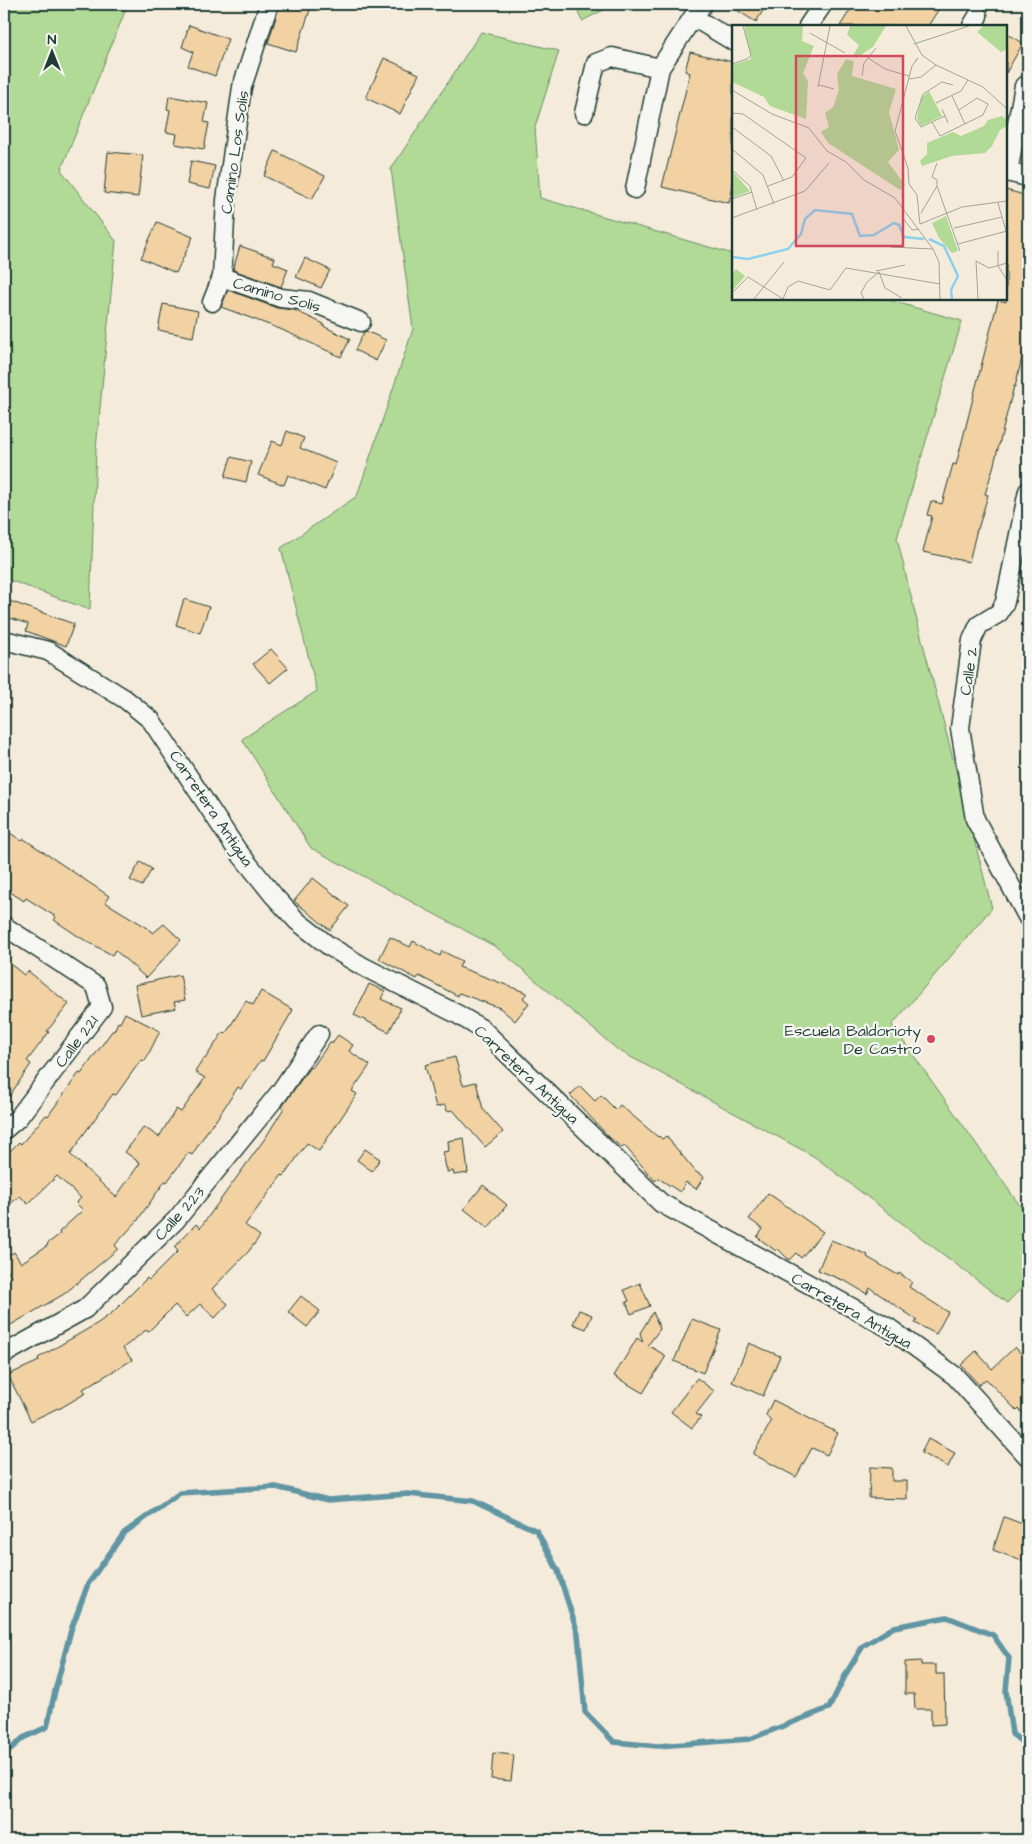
<svg xmlns="http://www.w3.org/2000/svg" width="1032" height="1844" viewBox="0 0 1032 1844" font-family="'Architects Daughter',sans-serif">
  <rect width="100%" height="100%" fill="#f5ebda"/>
  <filter id="ink" filterUnits="userSpaceOnUse"><feTurbulence type="fractalNoise" baseFrequency=".02" numOctaves="2"/><feDisplacementMap in="SourceGraphic" scale="10" xChannelSelector="R" yChannelSelector="G"/><feConvolveMatrix kernelMatrix="1 2 1 2 8 2 1 2 1" color-interpolation-filters="sRGB"/></filter>
  <g filter="url(#ink)">
    <path fill="#b1da97" stroke="#688c66" d="M4 4H128L61 170 116 241 96 449 90 610 4 578Z
      M574 4H615L582 21Z
      M481 32 559 51 535 127 540 198 733 254V299H885L962 321 897 538 915 613 992 908 892 1025 1028 1217V1281L1007 1303 815 1157 618 1050 496 947 311 848 242 739 317 691 281 548 357 496 413 329 391 169Z"/>
    <g fill="none" stroke-linecap="round" stroke-linejoin="round">
      <path stroke="#6095a3" stroke-width="5.5" d="M4 1755 23 1738 47 1727 55 1691 71 1630 88 1584 124 1533 180 1493 276 1487 328 1500 408 1494 473 1501 537 1531 558 1571 578 1634 585 1712 614 1742 658 1746 750 1739 829 1708 847 1672 863 1646 894 1627 947 1617 993 1635 1009 1658 1006 1691 1012 1734 1028 1747"/>
    </g>
    <path fill="#f2d1a3" stroke="#1f3d34" d="M280 4H312L296 52 268 43Z
      M727 4H767L756 22Z
      M854 4H942L928 26H840Z
      M189 25 228 39 215 76 188 66 193 52 182 47Z
      M1006 33 1023 43 1006 73Z
      M690 52 733 62V186L729 203 662 187 690 73 685 71Z
      M384 58 419 74 400 114 366 98Z
      M169 96 208 103 204 122 209 123 204 149 175 144 177 134 166 132 170 110 167 109Z
      M275 151 325 176 312 199 264 176Z
      M108 152 143 155 138 197 104 193Z
      M191 161 215 166 210 189 187 184Z
      M1006 190 1028 196V333L1015 387 1014 386 993 468 985 494 988 495 978 529H977L969 562 923 552 932 516 927 515 931 501 942 504 953 464 956 465 998 300 1006 302Z
      M157 222 193 237 176 273 141 258Z
      M240 246 275 258 273 263 288 269 281 287 233 270Z
      M305 258 330 270 321 288 296 277Z
      M228 290 277 308 294 310 324 324 323 326 350 339 341 357 280 329 221 307Z
      M163 304 198 311 193 337 158 330Z
      M366 331 386 340 376 361 355 350 364 332Z
      M287 431 304 438 300 448 336 463 325 490 288 475 284 485 258 475 272 441 282 445Z
      M231 457 251 462 246 482 225 477Z
      M4 599 74 624 66 646 26 631 28 624 4 616Z
      M184 599 209 607 200 633 176 625Z
      M271 649 288 668 270 683 253 664Z
      M4 829 22 841 24 839 109 896 105 902 146 927 153 933 164 924 181 940 146 978 115 950 112 955 81 938 54 920 56 917 26 898 24 901 4 888Z
      M140 862 152 869 142 886 130 880Z
      M313 878 349 906 330 930 294 901Z
      M390 937 410 947 413 941 440 956 442 951 462 961 459 967 527 993 523 998 529 1003 515 1021 500 1008 459 993 458 996 419 976 417 979 379 959Z
      M4 959 24 975 28 971 69 1004 47 1031 49 1032 27 1061 31 1064 4 1104Z
      M180 975 185 1000 174 1002 176 1008 141 1015 135 985Z
      M369 984 385 991 381 999 401 1008 389 1032 354 1015Z
      M261 991 293 1010 263 1061 261 1060 241 1089 238 1087 214 1123 213 1122 192 1155 188 1153 167 1182 165 1181 139 1218V1219L115 1245 118 1249 64 1294 4 1329V1281L11 1277 4 1265V1258L14 1252 21 1263 48 1245 47 1244 60 1234 59 1232 83 1210 76 1203 81 1198 57 1176 28 1204 20 1196 4 1209V1157L19 1142 21 1144 46 1115 48 1116 79 1073 81 1074 112 1031H114L118 1022 120 1023 125 1013 160 1031 145 1061 141 1060 116 1095 113 1094 78 1142 79 1143 70 1154 116 1197 140 1163 125 1152 144 1127 159 1137 176 1109 181 1112 205 1078 195 1072 204 1058 205 1059 223 1032 226 1033 246 1001 253 1005Z
      M338 1035 353 1045 349 1051 370 1065 352 1091 357 1094 319 1151 307 1143 284 1176 282 1175 245 1225 260 1236 249 1251 212 1289 228 1304 215 1318 200 1304 186 1317 175 1305 148 1332 146 1330 123 1348 132 1360 83 1389 86 1393 59 1409 58 1408 31 1421 8 1375 39 1361 38 1358 98 1323 113 1312 147 1278 149 1280 178 1251 174 1247 196 1224 200 1228 266 1137 284 1108 282 1107 310 1067 312 1068 330 1042 332 1043Z
      M455 1057 463 1085 476 1082 483 1109 503 1132 485 1147 453 1110 447 1111 445 1105 436 1107 425 1065Z
      M580 1086 595 1101 601 1095 616 1110 620 1105 658 1137 659 1136 662 1139 666 1136 696 1172 704 1177 696 1189 686 1182 680 1192 658 1178 655 1181 624 1145 622 1148 608 1136 570 1095Z
      M464 1138 468 1173 454 1175 453 1171 447 1172V1168H446L443 1152 449 1151 448 1141Z
      M365 1149 380 1159 372 1171 357 1160Z
      M483 1185 507 1205 488 1228 464 1209Z
      M768 1193 823 1232 801 1258 796 1253 789 1260 778 1249 776 1251 757 1237 763 1229 749 1219Z
      M831 1240 868 1255 867 1257 898 1275 899 1273 912 1282 909 1287 948 1312 936 1334 915 1323 917 1320 870 1288 867 1294 847 1282 818 1270Z
      M640 1283 650 1306 631 1314 626 1302 629 1301 624 1290Z
      M301 1296 320 1311 307 1327 288 1312Z
      M579 1310 592 1315 586 1329 573 1324Z
      M653 1312 660 1329 648 1345 666 1356 643 1393 614 1376 637 1338 643 1342 640 1333Z
      M692 1319 721 1330 703 1373 674 1361Z
      M749 1343 780 1356 763 1396 732 1382Z
      M1015 1347 1028 1361 1022 1367 1028 1374V1420L1019 1409 1017 1411 986 1379 979 1385 961 1365 976 1351 992 1369Z
      M697 1378 714 1391 696 1414 701 1417 692 1428 671 1412Z
      M773 1400 838 1433 827 1455 812 1448 796 1477 753 1454 771 1422 766 1415Z
      M928 1439 955 1453 948 1467 921 1453Z
      M870 1467 892 1468V1481H907V1499L869 1498Z
      M1004 1517 1028 1526V1542L1022 1561 993 1550Z
      M921 1661V1665H936V1674H944L945 1724 931 1725V1709H915L914 1694H905V1662Z
      M493 1753 514 1755 511 1781 491 1779Z"/>
    <g fill="none" stroke-linecap="round" stroke-linejoin="round">
      <defs>
        <path id="minor" d="M693 17 733 41
          M808 26 823 4
          M972 26 978 16
          M584 113 596 63 612 57 660 68
          M1006 172 1028 177
          M1008 172 1024 86
          M635 189 660 68 693 17 703 4
          M222 277 281 298 309 301 361 322
          M212 302 222 277 226 200 242 87 269 4
          M1028 491 1005 602 999 613 979 625 972 640 960 728 975 819 1028 918
          M4 640 48 651 125 699 151 720 237 850 274 896 297 921 329 946 362 966 457 1014 482 1029 661 1203 889 1328 955 1376 1028 1457
          M4 926 96 986 102 1007 18 1118 4 1130
          M4 1354 85 1309 176 1220 280 1092 319 1034"/>
      </defs>
      <use href="#minor" stroke="#1f3d34" stroke-width="21"/>
      <use href="#minor" stroke="#f6f6f2" stroke-width="18"/>
    </g>
  </g>
  <circle fill="#d1495b" stroke="#f6f6f2" stroke-width="2" cx="931" cy="1039" r="5"/>
  <g text-anchor="middle" stroke-width="4.5" stroke-linejoin="round" paint-order="stroke">
    <g font-size="16" fill="#1f3d34" stroke="#f6f6f2">
      <text transform="translate(234 152) rotate(-82)" y="6">Camino Los Solís</text>
      <text transform="translate(277 294) rotate(16)" y="6">Camino Solis</text>
      <text transform="translate(968 671) rotate(-81)" y="6">Calle 2</text>
      <text transform="translate(212 808) rotate(56)" y="6">Carretera Antigua</text>
      <text transform="translate(76 1041) rotate(-53)" y="6">Calle 221</text>
      <text transform="translate(527 1074) rotate(43)" y="6">Carretera Antigua</text>
      <text transform="translate(179 1213) rotate(-48)" y="6">Calle 223</text>
      <text transform="translate(852 1310) rotate(30)" y="6">Carretera Antigua</text>
    </g>
    <g font-size="16" fill="#1f3d34" stroke="#f6f6f2" text-anchor="end">
      <text x="921" y="1036">Escuela Baldorioty<tspan x="921" dy="18">De Castro</tspan></text>
    </g>
  </g>
  <g transform="translate(732 25)">
    <rect width="275" height="275" fill="#f5ebda"/>
    <path d="M12 1H71L70 16 82 21 71 48 76 56 74 94 38 81 32 72 0 57V40L19 34ZM118 1H154L141 22 124 33 122 29 127 20 115 10ZM251 1H275V24L269 27 245 7ZM114 34 122 36 120 51 164 64 157 87 167 125 156 137 173 160 168 165 96 118 89 107 97 102 93 88 101 82 107 65 105 49ZM197 66 210 91 189 101 185 93 189 73ZM270 91 275 95V101L268 105 260 121 253 128 220 131 190 141 188 136 195 129V118L221 107 229 111 252 101 256 95ZM0 146 18 166 0 173ZM214 191 226 226 220 228 207 213 200 198ZM4 244 13 251 0 266V249Z" fill="#b1da97"/>
    <path fill="none" stroke="#8bd0ed" stroke-width="2.5" d="M197 214 212 221 226 251 219 265 220 274M0 232 16 234 56 224 69 209 73 194 83 185 120 189 128 211 142 210 162 198 167 200 172 212 192 214"/>
    <path fill="none" stroke="#9fa598" stroke-width="1" d="M174 1 190 30 204 40 251 62 275 84M78 8 113 28M182 19 237 1M136 33 153 44 177 51M183 36 186 33 180 41 163 106 176 143 177 159 185 170 188 199M0 39 15 34 19 30 11 1M130 51 132 38 144 23M177 54 189 52 204 40M87 60 102 64M86 62 98 1M0 65 40 89 77 103 95 126 114 137 132 155 163 173 201 224 207 237 208 274M220 71 233 99M204 78 229 66 236 55M210 84 216 98M0 88 11 89 74 133 60 152 36 161M213 91 189 102 183 93 191 69 210 57 221 60M200 97 208 111 251 90 256 79 245 73 227 85M0 102 39 131 52 156M0 124 31 150 42 179M0 145 18 161 25 185M205 161 228 226M0 174 20 167M266 178 274 206M189 188 205 161V155L200 152 205 138M172 189 170 192 180 205 187 204M0 193 73 166 97 138M188 199 230 182 275 176M222 203 270 192M226 219 275 206M158 222 201 224M266 226V241L275 255M144 246 173 240M0 268 16 252 51 274M22 274 52 237M51 274 56 262 66 256 98 265 114 243 208 259M132 274 129 268 135 257 147 247 153 263 170 273M246 274 244 236 257 243 275 238"/>
    <path fill="#d1495b" fill-opacity="0.15" stroke="#d1495b" stroke-width="2.5" d="M64 31H171V221H64Z"/>
    <rect width="275" height="275" fill="none" stroke="#1f3d34" stroke-width="2.5"/>
  </g>
  <rect width="1032" height="1844" fill="none" stroke="#f6f6f2" stroke-width="20"/>
  <rect x="10" y="10" width="1012" height="1824" fill="none" stroke="#1f3d34" stroke-width="2" filter="url(#ink)"/>
  <g transform="translate(52 52)" stroke="#f6f6f2" stroke-width="4" paint-order="stroke">
  <path d="M0-4L9 19L0 12L-9 19Z" fill="#1f3d34"/>
  <text y="-8" font-size="14" font-weight="bold" text-anchor="middle" fill="#1f3d34">N</text>
  </g>
</svg>
